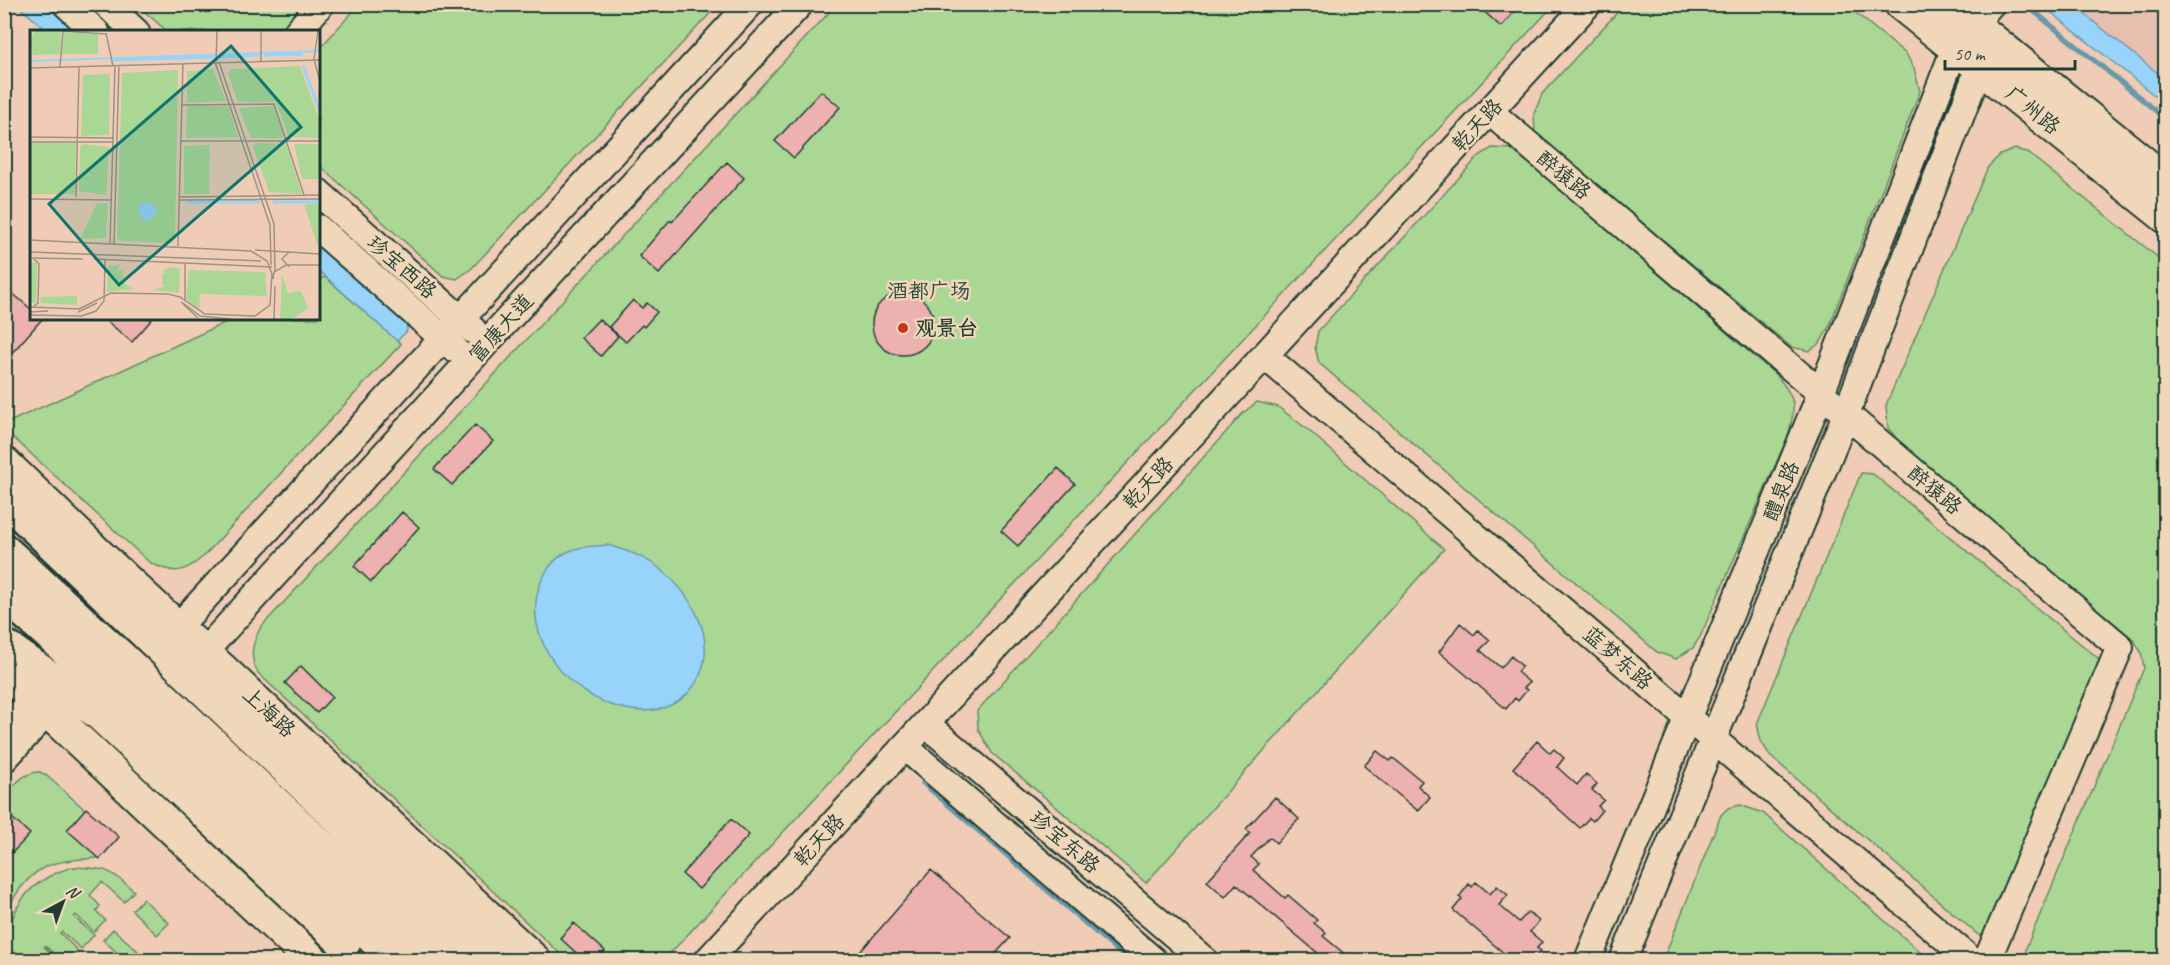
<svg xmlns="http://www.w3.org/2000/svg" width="2170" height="965" viewBox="0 0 2170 965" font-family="Caveat,'LXGW WenKai TC',sans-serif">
  <rect width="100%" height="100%" fill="#f0ccb6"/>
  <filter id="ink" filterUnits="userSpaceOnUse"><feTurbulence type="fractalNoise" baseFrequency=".0167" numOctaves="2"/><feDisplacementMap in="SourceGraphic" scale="12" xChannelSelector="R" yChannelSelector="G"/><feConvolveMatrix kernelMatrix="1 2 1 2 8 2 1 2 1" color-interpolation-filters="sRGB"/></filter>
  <g filter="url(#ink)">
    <path fill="#e7bfaf" d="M2069 5H2165V83Z"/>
    <path fill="#abd795" stroke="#658a64" stroke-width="1.5" d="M137 5H305L280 32 167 31Z
      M359 5V4L718 5 471 269 457 279 443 276 318 164V50Z
      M836 5H1554L664 960H567L259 674C248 658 252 643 261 627Z
      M1624 5H1846L1906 54 1914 68 1920 91 1829 327 1820 343 1809 351 1791 347 1535 133 1534 114 1542 94Z
      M1492 148 1513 149 1776 375C1797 400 1796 404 1788 436L1700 637 1693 648 1676 659 1657 652 1319 363 1315 347 1318 331 1479 156Z
      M2015 149 2028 153 2165 263V960H2025L2026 948 2144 668 2141 652 2134 640 1902 445 1888 428 1886 405 1988 167 2000 155Z
      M325 277 401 344 204 556C183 574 174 575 149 562L5 430V424L235 318H318V280Z
      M1257 402 1278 407 1307 429 1444 549 1146 883 992 753 978 729 977 711 1243 413Z
      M1861 473 1873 474 2104 663 1983 939 1770 756 1761 741 1757 724Z
      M40 772 47 776 116 837 97 858C52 861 34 863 10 904L4 899V796C15 785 23 772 40 772Z
      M1740 805 1763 813 1929 960H1663L1721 815 1728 808Z
      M73 867C106 868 110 869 134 891L124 902 102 882 90 895 100 906 96 911 105 920 94 932 76 915 74 917 94 935 81 949 62 932 60 933 78 951 69 960H62L45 946 44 947 59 960H10C7 951 8 938 10 928 17 894 41 876 73 867Z
      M143 899 169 923 157 935 132 910Z
      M113 929 138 951 122 957 103 940Z"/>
    <path fill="#98d4f9" stroke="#6898aa" stroke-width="1.5" d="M17 5H48L79 31H48Z
      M2042 5H2073L2165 79V104Z
      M318 241 406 318 407 331 397 341 318 270Z
      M607 545C628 551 647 557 664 572 693 597 717 639 699 677 693 689 683 700 671 705 656 712 641 712 626 709 572 700 518 638 541 582 546 570 555 558 567 552 580 546 594 546 607 545Z"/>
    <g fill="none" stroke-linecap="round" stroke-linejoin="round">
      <path stroke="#6898aa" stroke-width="5" d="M2025 4 2166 119
        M923 783 1128 960"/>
    </g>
    <path fill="#edb1b0" stroke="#1f3d34" stroke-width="1.5" d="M1476 4H1521L1501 27Z
      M821 91 840 107 794 158 775 141Z
      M727 162 744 178 659 274 639 256 670 220 672 222Z
      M4 286 32 310V318H43L4 362Z
      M872 324a31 31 0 1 1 62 0a31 31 0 1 1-62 0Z
      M633 300 642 308 647 303 657 312 644 327 642 325 626 342 609 327Z
      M103 318H153L132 342Z
      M599 319 618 336 601 356 581 338Z
      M475 425 493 441 452 485 434 469Z
      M1058 468 1075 484 1018 546 1001 531Z
      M402 512 419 527 371 582 354 566Z
      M1460 623 1474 635 1478 630 1490 640 1480 650 1501 668 1511 656 1522 666 1517 672 1529 682 1524 688 1527 690 1518 701 1515 698 1506 709 1439 652Z
      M301 666 332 697 317 713 285 683Z
      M1537 741 1550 753 1554 749 1564 758 1557 767 1577 785 1586 774 1597 784 1592 790 1604 800 1598 806 1602 810 1593 821 1589 818 1580 828 1513 768Z
      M1377 751 1390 761 1393 758 1422 781 1418 786 1430 797 1418 811 1364 766Z
      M1275 797 1299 819 1276 843 1270 837 1251 857 1259 864 1253 870 1285 898 1288 895 1317 920 1314 923 1326 933 1323 936 1352 960H1326L1236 884 1225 897 1207 881 1250 833 1246 829Z
      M86 808 119 837 100 859 67 830Z
      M4 811 30 834 12 853 4 846Z
      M731 819 749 835 699 889 682 874Z
      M931 870 1010 938 990 960H853Z
      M1476 882 1490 894 1497 886 1508 895 1499 905 1519 922 1528 912 1539 921 1530 932 1542 942 1537 948 1541 951 1533 960H1512L1453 910 1462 899 1459 897 1469 884 1472 887Z
      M574 923 605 951 596 960H584L560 938Z"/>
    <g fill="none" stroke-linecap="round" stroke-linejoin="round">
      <defs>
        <path id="minor" d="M66 4 96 32
          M106 4 136 32
          M1973 25 1991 4
          M297 32 321 4
          M1490 112 2120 647 1987 960
          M318 192 473 330
          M318 228 455 349
          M1265 356 1971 960
          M177 628 750 4
          M204 652 487 342 800 4
          M926 724 1204 960
          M4 729 34 698
          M905 747 1153 960
          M4 759 48 711
          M708 960 1588 4
          M1588 960 1821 393 1962 30
          M1623 960 1846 414 1986 50"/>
        <path id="major" d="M1901 4 2166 217
          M1948 4 2166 181
          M4 463 98 554 534 960
          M4 670 312 960"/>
        <path id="highway" d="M4 497 487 960
          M4 551 122 659 441 960
          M4 593 105 684 397 960
          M4 646 98 712 344 942"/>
      </defs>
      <use href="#minor" stroke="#1f3d34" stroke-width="30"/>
      <use href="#major" stroke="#1f3d34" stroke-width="36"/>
      <use href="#highway" stroke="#1f3d34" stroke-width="38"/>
      <use href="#minor" stroke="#f1d7b9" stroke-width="26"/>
      <use href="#major" stroke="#f1d7b9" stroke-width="32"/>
      <use href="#highway" stroke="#f1d7b9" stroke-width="33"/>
    </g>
  </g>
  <circle fill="#c8321e" stroke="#f1d7b9" stroke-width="2" cx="903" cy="328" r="6"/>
  <g text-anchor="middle" stroke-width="5" stroke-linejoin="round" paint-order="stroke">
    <g font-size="21" fill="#1f3d34" stroke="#f1d7b9">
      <text transform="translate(2033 110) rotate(39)" y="7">广州路</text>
      <text transform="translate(1477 125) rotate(-47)" y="7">乾天路</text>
      <text transform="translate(1564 175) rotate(40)" y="7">醉猿路</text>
      <text transform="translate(402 267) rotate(41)" y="7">珍宝西路</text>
      <text transform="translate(501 328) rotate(-48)" y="7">富康大道</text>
      <text transform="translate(1148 483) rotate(-47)" y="7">乾天路</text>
      <text transform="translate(1935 490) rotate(40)" y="7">醉猿路</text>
      <text transform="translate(1781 491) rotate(-68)" y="7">醴泉路</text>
      <text transform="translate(1618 658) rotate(41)" y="7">蓝梦东路</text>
      <text transform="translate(269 712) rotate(43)" y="7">上海路</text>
      <text transform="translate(819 840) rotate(-47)" y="7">乾天路</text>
      <text transform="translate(1065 842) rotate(40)" y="7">珍宝东路</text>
    </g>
    <g font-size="21" fill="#2d4c3e" stroke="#f1d7b9">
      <text x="929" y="298">酒都广场</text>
    </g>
    <g font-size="21" font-weight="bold" fill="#1f3d34" stroke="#f1d7b9" text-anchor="start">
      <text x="915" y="335">观景台</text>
    </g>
  </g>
  <g transform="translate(30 30)">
    <rect width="290" height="290" fill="#f0ccb6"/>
    <path d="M5 1H31L30 24 3 25 0 10ZM34 2 68 4V24H32ZM270 36 289 89V108L259 107 246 72H208L198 43 200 39ZM183 39 196 71 157 73V41ZM148 40 145 210 141 213 90 211 87 207 92 43ZM80 44 79 105 51 106 53 45ZM157 76H198L208 107 156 108ZM244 76 254 108H221L209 78ZM0 113H46L45 164H0ZM226 113 256 114 272 164 239 162 223 117ZM54 114 79 117 76 165 49 161 50 116ZM264 114H289V149H272ZM180 115 179 164H154V116ZM67 173H78L76 208 50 209ZM289 173 290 217H288L274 174ZM0 233H7L6 273H0ZM90 235 85 246 88 241 95 239 92 242 95 254 86 249 104 259 77 262 78 236ZM143 237 150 239 149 263 123 260 135 256 132 255V244L135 243 132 240ZM159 240 235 242 237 266 170 264 169 280 156 269ZM252 245 258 263 271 261 278 278 262 289H250ZM47 266V275L10 273 11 267Z" fill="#abd795"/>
    <path d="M290 20 289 22 0 32V30ZM108 181a9 9 0 1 1 18 0a9 9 0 1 1-18 0Z" fill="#98d4f9"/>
    <path fill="none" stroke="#98d4f9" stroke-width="3" d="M234 25 273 24M189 27 229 25M84 30 184 27M273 36 290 81M157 172H230M243 172H290"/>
    <path fill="none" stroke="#9c9382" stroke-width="1.5" d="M33 1 76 4M76 3 83 36M284 29 288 1M284 29 290 52M231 31V1M185 32 240 195 241 235M186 32 187 1M189 32 244 194 245 241M30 37 33 1M0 38 290 30M152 75 244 74 274 165M0 107 84 108M151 111H290M0 112H84M46 167 49 37M149 167 290 165M0 169 81 170M149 170 290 169M0 210 221 221 237 231 242 244 240 275 225 286 175 284 150 267 138 264 81 263 49 279 0 277M80 213 85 36M84 214 89 35M148 216 153 33M225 220 290 224M0 222 231 231M0 228 53 229M4 229 9 234 8 273 4 276M64 229 242 237M259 237 252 229 259 222M243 249 244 242 256 235H290M155 271V233M151 272 168 288M153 273 170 286 200 289M0 282 18 281M48 282 67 273M0 285 52 286 66 281 74 271 75 230M244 289 245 256"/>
    <path fill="#0f766e" fill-opacity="0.15" stroke="#0f766e" stroke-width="3" d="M201 16 271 97 89 255 19 174Z"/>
    <rect width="290" height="290" fill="none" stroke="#1f3d34" stroke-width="3"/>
  </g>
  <rect width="2170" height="965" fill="none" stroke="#f1d7b9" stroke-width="24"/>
  <rect x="12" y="12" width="2146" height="941" fill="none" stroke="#1f3d34" stroke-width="2" filter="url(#ink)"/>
  <g transform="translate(63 902) rotate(41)" stroke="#f1d7b9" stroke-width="4.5" paint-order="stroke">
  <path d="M0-4.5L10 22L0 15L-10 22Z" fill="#1f3d34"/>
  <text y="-9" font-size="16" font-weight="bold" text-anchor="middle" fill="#1f3d34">N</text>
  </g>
  <path d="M1945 60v9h130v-9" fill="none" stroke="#1f3d34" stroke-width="3"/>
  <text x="1954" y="60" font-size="18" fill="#1f3d34" stroke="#f1d7b9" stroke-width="4.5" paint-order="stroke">50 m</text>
</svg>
